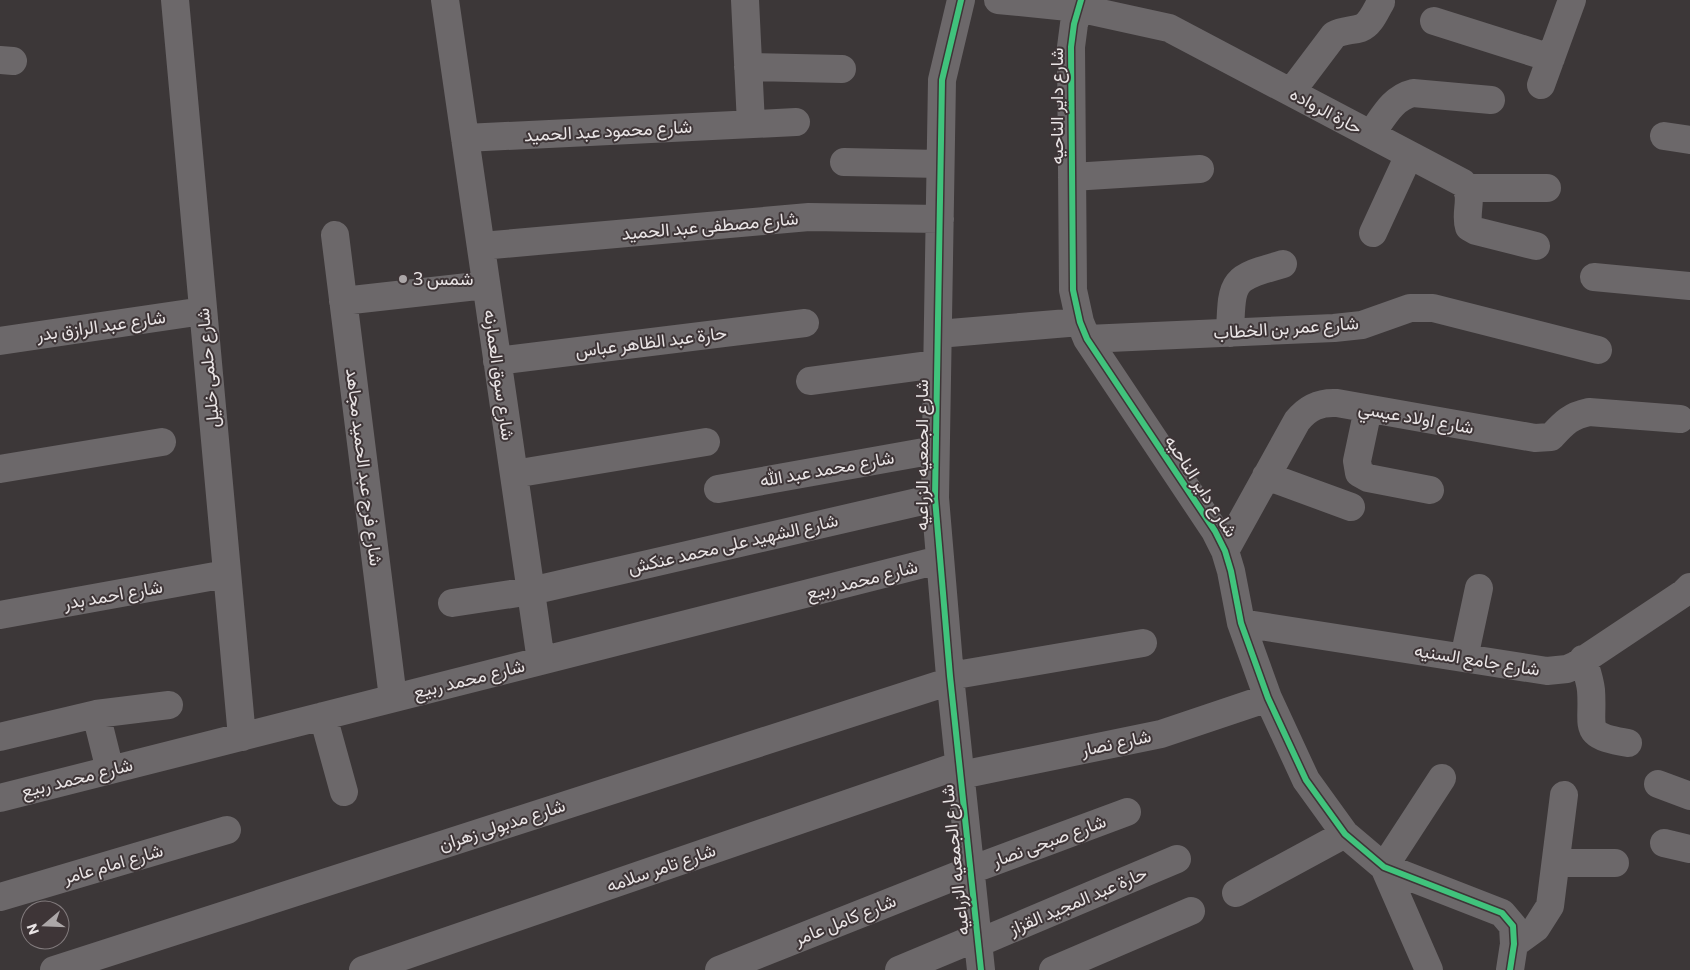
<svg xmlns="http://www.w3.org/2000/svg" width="1690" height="970" viewBox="0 0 1690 970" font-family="Commissioner,Vazirmatn,sans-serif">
  <rect width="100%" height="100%" fill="#3c3738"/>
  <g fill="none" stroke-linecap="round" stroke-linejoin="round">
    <path stroke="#6c686a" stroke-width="28" d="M175 0 242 737
      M445 0 541 661
      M745 0 751 124
      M961 0 942 80 935 498 950 676 981 970
      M998 0 1078 8 1169 28 1463 183C1475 197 1464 212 1469 227L1476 231 1536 246
      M1081 0 1074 24 1071 47 1073 290 1080 322 1087 339 1215 531 1225 551 1231 571 1241 623 1268 698 1306 780 1345 834 1384 867 1502 913 1513 926 1514 944 1510 970
      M1434 21 1551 58
      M0 60 13 61
      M748 67 842 69
      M1541 85 1572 0
      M1291 92 1334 35C1343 30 1351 31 1361 28 1371 24 1376 10 1381 2
      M1371 134C1383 118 1392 98 1413 93L1491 100
      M1664 136 1690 140
      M465 138 796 122
      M844 162 940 164
      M1072 177 1200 169
      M1467 188H1547
      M1373 233 1409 155
      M335 235 393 698
      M481 246 809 217 940 219
      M1594 277 1690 286
      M343 301 486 285
      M1230 333C1232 279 1231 279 1283 264
      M938 334 1080 322
      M1087 339 1334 328 1362 325 1410 308H1433L1598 350
      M0 341 203 311
      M497 361 805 323
      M810 381 937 364
      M1368 409 1357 461 1359 473 1368 478 1430 490
      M0 469 162 442
      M514 474 706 442
      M1266 476 1351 507
      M718 489 935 450
      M1225 551 1297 421C1308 407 1320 402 1337 403L1535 438 1551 437C1564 423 1570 416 1589 412L1680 419
      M452 603 531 591 935 498
      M0 615 226 574
      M1241 623 1547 671 1567 669 1576 665 1684 593 1690 587
      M1464 658 1479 588
      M1583 659C1586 669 1590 680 1591 690 1594 728 1580 735 1628 743
      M950 676 1143 643
      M96 714 110 770
      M323 716 344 792
      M0 737 96 714 169 705
      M961 775 1161 734 1268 698
      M1658 784 1690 796
      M0 798 939 560
      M1664 843 1690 849
      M1556 863H1615
      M1236 893 1345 834
      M0 897 227 830
      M978 943 1177 859
      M1514 944 1536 928 1550 906 1564 795
      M54 970 951 681
      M363 970 960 765
      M719 970 971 870 1127 812
      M899 970 978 937
      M1053 970 1191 911
      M1429 970 1384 867 1442 778"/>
    <defs>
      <path id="cycleway" d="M961 0 942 80 935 498 950 676 981 970
        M1081 0 1074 24 1071 47 1073 290 1080 322 1087 339 1215 531 1225 551 1231 571 1241 623 1268 698 1306 780 1345 834 1384 867 1502 913 1513 926 1514 944 1510 970"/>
    </defs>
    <use href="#cycleway" stroke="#3e3537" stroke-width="9"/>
    <use href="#cycleway" stroke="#40c37c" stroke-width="6"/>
  </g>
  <circle fill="#aca7a8" stroke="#3e3537" stroke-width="2" cx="403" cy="279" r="5"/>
  <g text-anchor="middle" stroke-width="4" stroke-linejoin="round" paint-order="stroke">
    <g font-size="18" fill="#e9e4e5" stroke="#3e3537">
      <text transform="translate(1057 106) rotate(-90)" y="6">شارع داير الناحيه</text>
      <text transform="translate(1326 111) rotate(28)" y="6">حارة الرواده</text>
      <text transform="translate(608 131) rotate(-3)" y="6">شارع محمود عبد الحميد</text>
      <text transform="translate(710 226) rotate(-5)" y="6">شارع مصطفى عبد الحميد</text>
      <text transform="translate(101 326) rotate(-8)" y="6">شارع عبد الرازق بدر</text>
      <text transform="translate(1286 328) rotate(-4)" y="6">شارع عمر بن الخطاب</text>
      <text transform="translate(651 342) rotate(-7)" y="6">حارة عبد الظاهر عباس</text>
      <text transform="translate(208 368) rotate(-95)" y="6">شارع حلمى خليل</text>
      <text transform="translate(499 375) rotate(82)" y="6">شارع سوق العمارنه</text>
      <text transform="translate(1416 418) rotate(10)" y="6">شارع اولاد عيسي</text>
      <text transform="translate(922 455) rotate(-90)" y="6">شارع الجمعيه الزراعيه</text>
      <text transform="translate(364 467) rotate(83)" y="6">شارع فرج عبد الحميد مجاهد</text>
      <text transform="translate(827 469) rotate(-10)" y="6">شارع محمد عبد الله</text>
      <text transform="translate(1201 486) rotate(57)" y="6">شارع داير الناحيه</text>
      <text transform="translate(733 544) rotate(-13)" y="6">شارع الشهيد على محمد عنكش</text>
      <text transform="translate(862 580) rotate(-14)" y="6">شارع محمد ربيع</text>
      <text transform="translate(113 595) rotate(-10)" y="6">شارع احمد بدر</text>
      <text transform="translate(1477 660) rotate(9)" y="6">شارع جامع السنيه</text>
      <text transform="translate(469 679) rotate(-14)" y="6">شارع محمد ربيع</text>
      <text transform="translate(1116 743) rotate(-12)" y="6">شارع نصار</text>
      <text transform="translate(77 778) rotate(-14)" y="6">شارع محمد ربيع</text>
      <text transform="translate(502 825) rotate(-18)" y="6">شارع مدبولى زهران</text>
      <text transform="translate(1049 841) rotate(-20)" y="6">شارع صبحى نصار</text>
      <text transform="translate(955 860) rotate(-96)" y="6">شارع الجمعيه الزراعيه</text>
      <text transform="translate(113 864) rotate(-16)" y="6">شارع امام عامر</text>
      <text transform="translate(661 868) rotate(-19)" y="6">شارع تامر سلامه</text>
      <text transform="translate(1078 901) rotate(-23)" y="6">حارة عبد المجيد القزاز</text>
      <text transform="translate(845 920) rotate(-22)" y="6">شارع كامل عامر</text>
    </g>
    <g font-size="18" fill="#e9e4e5" stroke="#3e3537" text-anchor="start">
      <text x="413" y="285">شمس 3</text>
    </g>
  </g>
  <g transform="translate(45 925) rotate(251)"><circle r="24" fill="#3e3537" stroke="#827b7d"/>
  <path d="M0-4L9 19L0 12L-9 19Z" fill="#aca7a8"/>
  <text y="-8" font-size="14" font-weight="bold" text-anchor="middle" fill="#e9e4e5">N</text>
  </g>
</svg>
